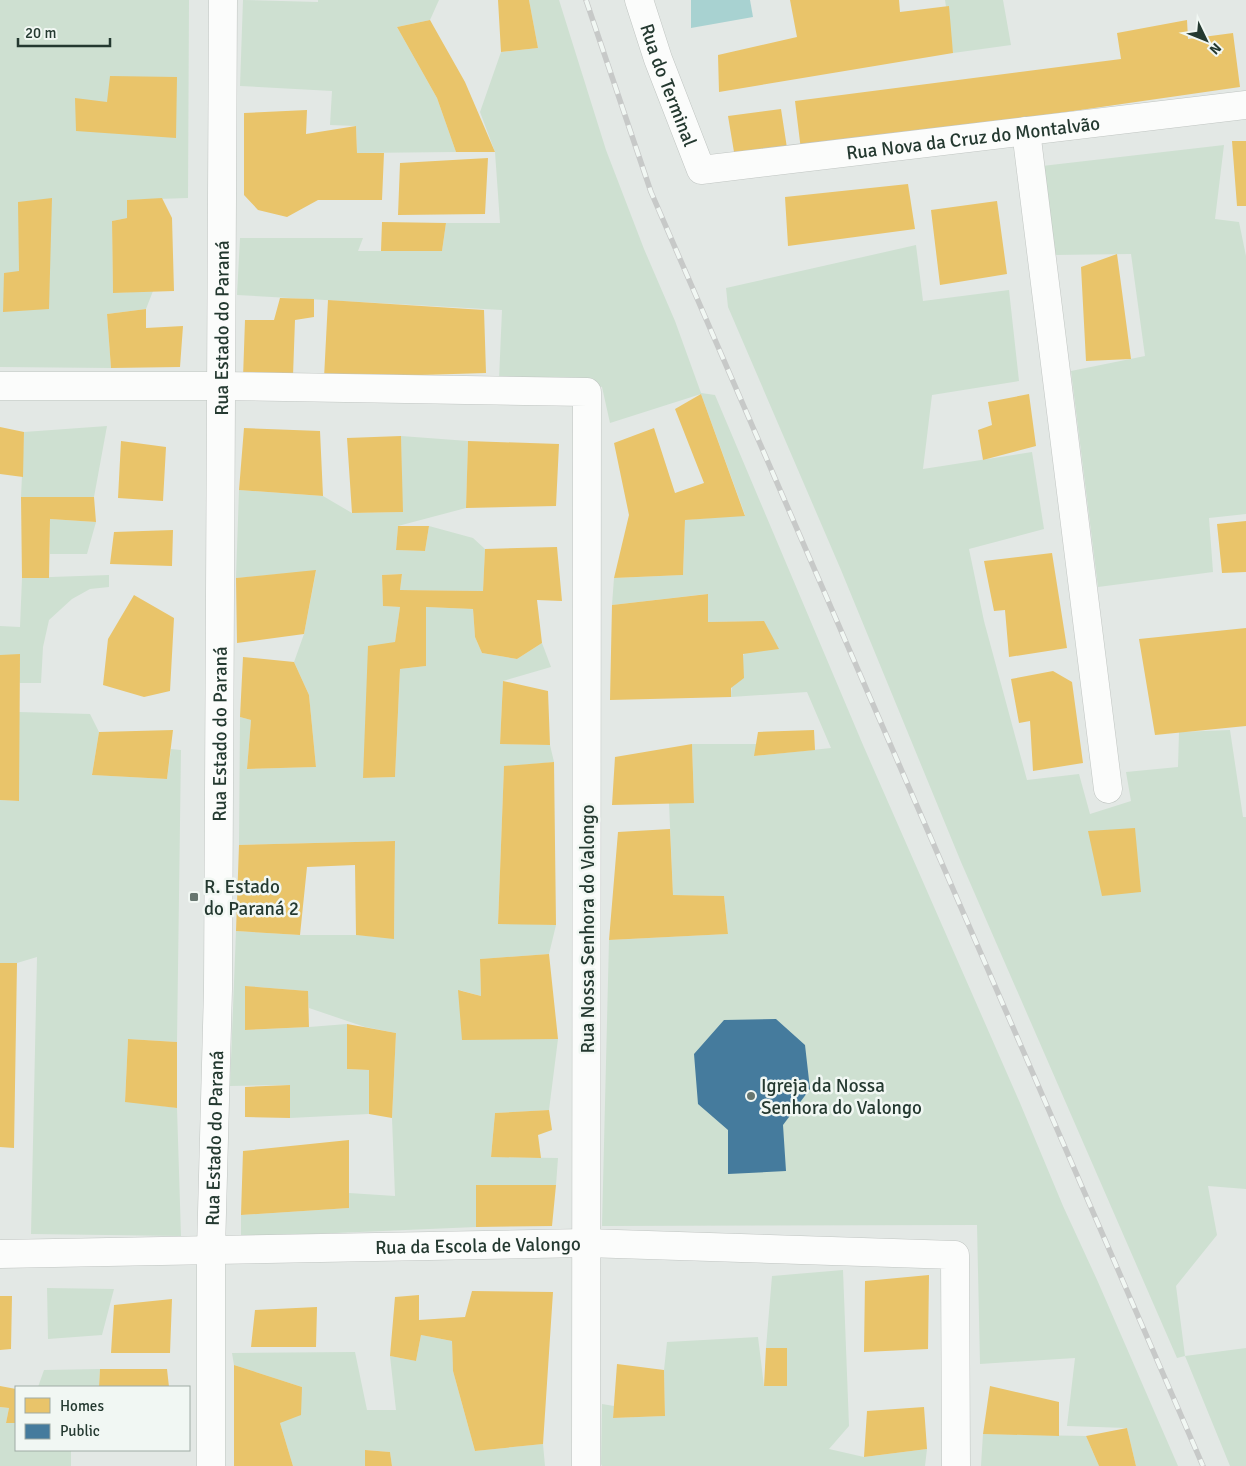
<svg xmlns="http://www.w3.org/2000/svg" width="1246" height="1466" viewBox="0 0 1246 1466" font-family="Signika,sans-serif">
  <rect width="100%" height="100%" fill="#e3e8e5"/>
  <path fill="#cee0d1" d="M0 0H189L188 198 127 200V218L112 221 113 293 153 291 146 309 107 314 111 368 0 367Z
    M243 0 318 2V0H439L430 20 397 27 437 98 456 152 357 153 356 126 330 125 332 91 240 86Z
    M529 0H559L606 150 644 249 675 321 701 393 715 395 863 745 1020 1103 1063 1206 1098 1282 1178 1466H1136L1127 1428 1067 1426 1075 1358 980 1364 977 1225 602 1226 609 940 728 934 724 896 673 895 669 803H694L692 744H757L755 756 831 748 807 692 731 697C732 669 749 644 764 621L708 622 707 594 612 605 614 578 683 575 685 520 745 515 701 394 610 423 602 387 575 380 499 379 502 310 237 295 240 238H363L358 251H442L446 223H500L495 152 480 112 501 52 538 48Z
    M945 0H1003L1011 45 953 53Z
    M1224 145 1215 219 1239 222 1246 256V514L1209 518 1213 572 1098 587 1071 371 1145 356 1131 254 1054 255 1042 166Z
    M916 245 923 301 1009 290 1019 381 932 395 923 469 1032 452 1044 529 969 549 984 621 1027 780 1079 774 1090 814 1131 801 1126 772 1178 767 1179 732 1230 730 1243 817H1246V1189L1208 1186 1217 1235 1176 1286 1185 1356 1246 1348V1466H1230L1185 1356 1177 1358 961 862 841 570 728 307 726 288Z
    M107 426 94 497H21L24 432Z
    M401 436 468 441 466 508 398 526 396 550 425 551 429 526 473 538 485 549 483 591 400 590 402 574 382 575 383 606 400 607 395 642 363 778 395 777 400 669 426 666V607L473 609 475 637 482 653 517 659 542 643 551 667 503 681 500 744 550 745 554 762 504 767 498 923 556 925 549 954 480 959 481 996 459 990 558 1039 549 1110 495 1113 491 1157 558 1158 556 1185H476V1227L241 1237V1215L349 1208V1193L395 1196 392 1118 396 1033 365 1027 309 1008 307 991 245 986 246 1030 309 1027 347 1024V1069L369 1070V1114L290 1118V1085L230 1086 236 931 300 935H356L394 938 395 841 239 845 240 717 251 720 247 769 316 767 309 695 294 662 304 634 316 571 236 578 239 490 323 496 352 513 402 512Z
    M50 519 96 522 87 554H50Z
    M109 575V587L90 589 72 599 49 620 43 647 41 683H20L0 660V626L20 627 22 578Z
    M19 712 90 714 99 732 92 775 167 779 171 749 181 750 177 1042 128 1039 125 1101 177 1108 181 1236 31 1234 37 957 17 963H0V800L19 801Z
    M843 1270 849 1426 829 1449 864 1457 927 1449 925 1466H602L601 1464 602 1404 614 1406 613 1418 665 1416 664 1370 667 1342 758 1337 764 1386H786L787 1348H766L772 1276Z
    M47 1288 114 1289 102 1335 48 1339Z
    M421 1335 452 1341 453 1371 475 1451 543 1444 545 1466H392L390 1452 366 1450 365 1466H293L280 1423 302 1387 234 1365 232 1353 355 1352 367 1410H396L390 1356 416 1361Z
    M100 1369 99 1387H38L44 1370Z
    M0 1407 9 1408 6 1423H16V1450H71V1466H0Z
    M983 1434 1086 1436 1099 1466H981Z"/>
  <path fill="#a8d2d1" d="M691 0H750L753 17 691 28Z"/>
  <path fill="#e9c46a" d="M498 0H529L538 48 501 52Z
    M790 0H899L900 12 949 6 953 53 719 92 718 55 797 37Z
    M430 20 465 82 495 152H456L437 98 397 27Z
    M1187 20 1188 39 1233 33 1240 87 801 150 795 101 1121 59 1117 33Z
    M110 76 177 77 176 138 76 131 75 98 107 102Z
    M781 109 787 148 735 158 728 116Z
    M307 110 306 134 356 126 357 153H384L382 200H318L287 217 258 210 244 195V113Z
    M1232 141H1246V206H1237Z
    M488 158 485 214 398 215 400 163Z
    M908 184 915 229 788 246 785 197Z
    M52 198 49 309 3 312 4 273 19 271 18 202Z
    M162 198 172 218 174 291 113 293 112 221 127 218V200Z
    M997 201 1007 274 940 285 931 210Z
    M382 222 446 223 442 251H381Z
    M1117 254 1131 359 1086 361 1081 267Z
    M280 298 314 299V317L295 320 293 376 243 378 245 320H274Z
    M328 300 484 310 486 373 324 378Z
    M146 309V328L183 326 180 367 111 368 107 314Z
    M701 394 745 516 685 520 683 575 614 578 629 515 614 443 654 428 675 493 704 483 675 409Z
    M1029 394 1036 446 983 460 978 430 992 425 988 402Z
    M0 427 24 432 23 477 0 474Z
    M244 428 320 431 323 496 239 490Z
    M401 436 403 512 352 513 347 438Z
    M121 441 166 447 163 501 118 498Z
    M468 441 559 444 556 506 466 508Z
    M21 497H94L96 522 50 519 49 578H22Z
    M1246 521V572L1222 573 1217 524Z
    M398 526H429L425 551 396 550Z
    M173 530 172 566 110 564 114 532Z
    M557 547 562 601 537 600 542 643 517 659 482 653 475 637 473 609 426 607V666L400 669 395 777 363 778 368 646 395 642 400 607 383 606 382 575 402 574 400 590 483 591 485 549Z
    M1052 553 1067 648 1009 657 1005 610 994 611 984 561Z
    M316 570 304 634 237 643 236 578Z
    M708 594V622L764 621 779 649 743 654 744 678 731 688V697L610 700 612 605Z
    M134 595 174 618 170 691 144 697 103 685 108 639Z
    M1246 628V726L1155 735 1139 639Z
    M20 654 19 801 0 800V655Z
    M243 657 294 662 309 695 316 767 247 769 251 720 240 717Z
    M1053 671 1072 682 1083 763 1033 771 1030 721 1019 723 1011 679Z
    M503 681 548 691 550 745 500 744Z
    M173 730 167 779 92 775 99 732Z
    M814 730 815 750 754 756 758 732Z
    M692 744 694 803 612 805 615 757Z
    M554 762 556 925 498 924 504 766Z
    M1135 828 1141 892 1102 896 1088 831Z
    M670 829 673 895 724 896 728 934 609 940 618 832Z
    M395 841 394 939 356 935 355 865 307 867 300 935 236 931 239 845Z
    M549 954 558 1039 462 1040 458 990 481 996 480 959Z
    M0 963H17L14 1148 0 1147Z
    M245 986 308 991 309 1027 245 1030Z
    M347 1024 396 1033 392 1118 369 1114V1070L347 1069Z
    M128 1039 177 1042V1108L125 1102Z
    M290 1085V1118L245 1117V1087Z
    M549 1110 552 1130 538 1135 541 1158 491 1157 495 1113Z
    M349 1140V1208L241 1215 243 1151Z
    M476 1185H556L552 1226 476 1227Z
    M929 1275 928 1349 864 1352 865 1281Z
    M472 1291 553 1292 543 1444 475 1451 453 1371 452 1341 421 1335 416 1361 390 1356 395 1297 419 1295V1320L465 1317Z
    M0 1296H12L11 1349 0 1350Z
    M172 1299 170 1353H111L114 1305Z
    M317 1307 316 1347H251L255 1310Z
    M766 1348H787V1386H764Z
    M617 1364 664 1370 665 1416 613 1418Z
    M234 1365 302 1387 301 1415 280 1423 293 1466H234Z
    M100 1369H167L169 1387H99Z
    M0 1386 16 1389V1423H6L9 1408 0 1407Z
    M990 1386 1059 1402V1436L983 1434Z
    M924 1407 927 1449 864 1457 867 1411Z
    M1127 1428 1136 1466H1099L1086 1436Z
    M365 1450 390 1452 392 1466H365Z"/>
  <path fill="#457b9d" d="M776 1019 805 1045 810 1089 783 1125 786 1171 728 1174V1130L698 1104 694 1054 724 1020Z"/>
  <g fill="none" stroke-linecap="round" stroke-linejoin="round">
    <defs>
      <g id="street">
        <path id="s1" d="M639 0 658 59 701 170 1246 105"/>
        <path d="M1026 131 1108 789"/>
        <path d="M0 386H220L587 392 586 1466"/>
        <path id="s2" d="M0 1254 586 1243 955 1255 956 1466"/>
        <path id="s3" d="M211 1466V1250L218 989 223 0"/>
      </g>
    </defs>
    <use href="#street" stroke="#c0c5c2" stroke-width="29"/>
    <use href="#street" stroke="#fbfcfb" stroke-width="28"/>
    <defs>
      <path id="rail" d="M586 0 651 192 1203 1466"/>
    </defs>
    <use href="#rail" stroke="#c7c9c8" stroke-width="5.5"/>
    <use href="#rail" stroke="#f1f7f3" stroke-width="4" stroke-dasharray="11" stroke-linecap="butt"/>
  </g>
  <g fill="#67766f" stroke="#f1f7f3" stroke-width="2">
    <rect x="189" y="892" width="10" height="10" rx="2.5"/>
    <circle cx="751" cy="1096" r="5"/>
  </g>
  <g text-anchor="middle" stroke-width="5" stroke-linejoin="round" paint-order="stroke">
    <g font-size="19" fill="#243930" stroke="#f1f7f3">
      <text dy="7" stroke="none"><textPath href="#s1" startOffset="90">Rua do Terminal</textPath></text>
      <text dy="7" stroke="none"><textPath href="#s1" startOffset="455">Rua Nova da Cruz do Montalvão</textPath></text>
      <text dy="7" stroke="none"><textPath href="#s3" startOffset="1138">Rua Estado do Paraná</textPath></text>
      <text dy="7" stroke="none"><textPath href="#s3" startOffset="732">Rua Estado do Paraná</textPath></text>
      <text transform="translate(587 929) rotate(-90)" y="7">Rua Nossa Senhora do Valongo</text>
      <text dy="7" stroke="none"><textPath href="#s3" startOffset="328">Rua Estado do Paraná</textPath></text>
      <text dy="7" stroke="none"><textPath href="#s2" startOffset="478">Rua da Escola de Valongo</textPath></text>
    </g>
    <g font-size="19" fill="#243930" stroke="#f1f7f3" text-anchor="start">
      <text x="204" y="893">R. Estado<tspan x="204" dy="22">do Paraná 2</tspan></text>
      <text x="761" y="1092">Igreja da Nossa<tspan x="761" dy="22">Senhora do Valongo</tspan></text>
    </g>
  </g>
  <rect x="15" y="1386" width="175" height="65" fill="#f1f7f3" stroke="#9faba5"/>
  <rect x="25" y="1398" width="25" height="15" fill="#e9c46a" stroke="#9faba5"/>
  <text x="60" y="1411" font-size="15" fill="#243930">Homes</text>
  <rect x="25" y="1424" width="25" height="15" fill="#457b9d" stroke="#9faba5"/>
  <text x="60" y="1436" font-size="15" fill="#243930">Public</text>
  <g transform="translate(1206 40) rotate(133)" stroke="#f1f7f3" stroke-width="4" paint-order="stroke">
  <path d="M0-4L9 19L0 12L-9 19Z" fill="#243930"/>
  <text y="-8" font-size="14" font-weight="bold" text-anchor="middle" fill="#243930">N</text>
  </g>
  <path d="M18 38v8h92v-8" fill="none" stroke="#243930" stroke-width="2.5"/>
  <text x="25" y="38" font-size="15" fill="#243930" stroke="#f1f7f3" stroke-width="4" paint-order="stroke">20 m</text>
</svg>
